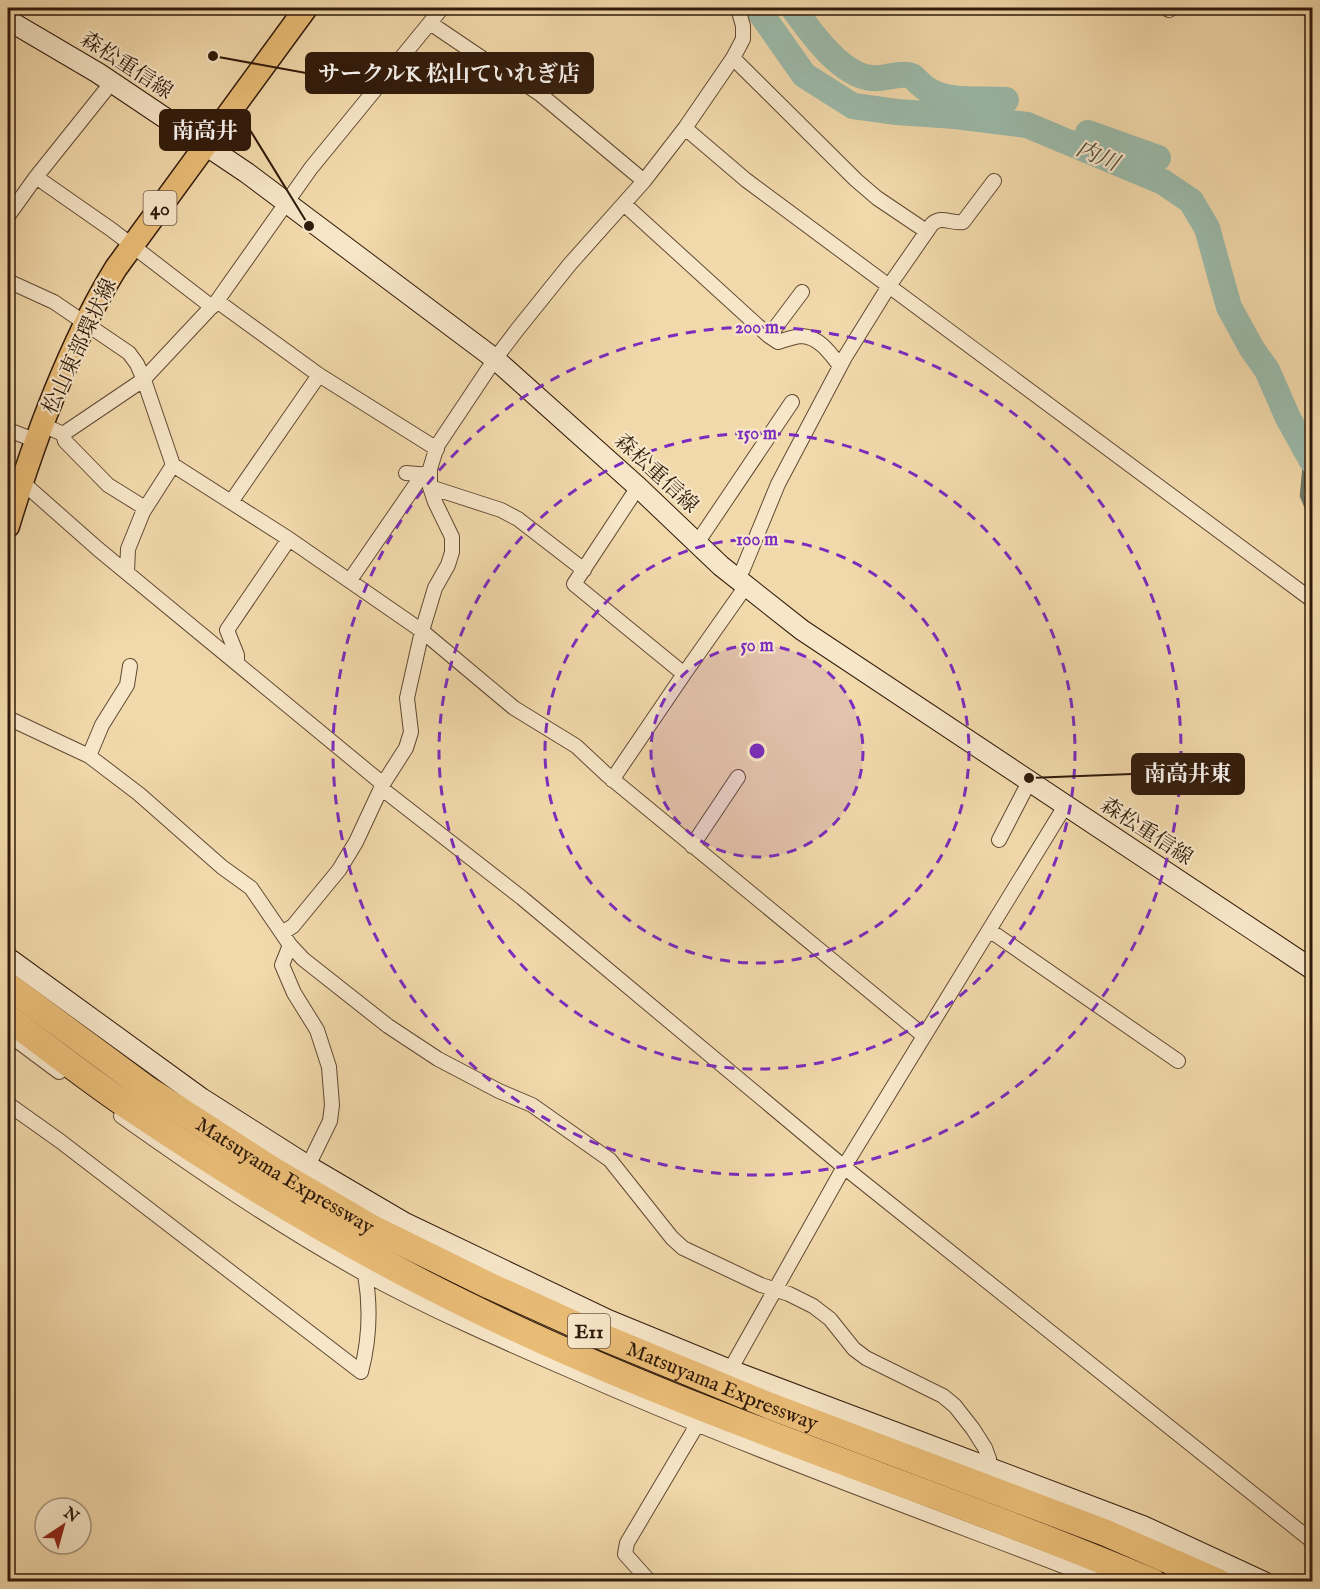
<svg xmlns="http://www.w3.org/2000/svg" width="1320" height="1589" viewBox="0 0 1320 1589" font-family="'IM FELL English','Noto Serif JP',serif">
  <rect width="100%" height="100%" fill="#f2d9ab"/>
  <filter id="stains"><feTurbulence type="fractalNoise" baseFrequency=".00333" numOctaves="4"/><feColorMatrix values="0 0 0 0 .2 0 0 0 0 .09 0 0 0 0 .02 0 0 0 .5 -.17"/></filter>
  <radialGradient id="worn" r=".72"><stop offset=".6" stop-color="#630" stop-opacity="0"/><stop offset="1" stop-color="#630" stop-opacity=".3"/></radialGradient>
  <g fill="none" stroke-linecap="round" stroke-linejoin="round">
    <path stroke="#707a6a" stroke-width="4.5" d="M1306 451 1302 496 1312 520"/>
    <path stroke="#9bbaaa" stroke-width="26" d="M757 8 804 75 853 106 897 112 955 116 1027 125 1163 182 1191 201 1207 228 1229 307 1252 349 1267 370 1288 418 1312 461
      M793 8C810 31 839 74 871 78 883 80 895 73 908 75L912 76C918 81 922 87 930 91 950 103 982 98 1006 100
      M1088 133 1158 158"/>
    <defs>
      <path id="street" d="M1166 8 1169 10 1171 8
        M430 23 498 69 516 78 540 94 644 181
        M733 58 856 180 877 198 926 231
        M685 128 746 180 1312 600
        M36 177 112 230 212 307
        M624 204 769 336 778 342C785 340 795 336 802 336 819 337 830 353 840 366
        M8 216 36 177 112 82
        M8 281 54 302 129 353 137 364 144 380 173 465 289 539 422 631 514 708 576 746 606 774 924 1036
        M217 301 319 375 437 449
        M769 336 802 292
        M43 425 63 434 143 380 217 301 311 168 442 8
        M8 432 11 431 37 441
        M63 434 65 441 108 485 145 508
        M406 473 430 475
        M21 481 98 549 383 784
        M430 487 501 510 518 519 584 570
        M638 487 574 584 684 674 746 586
        M231 502 319 375
        M697 543 792 402
        M127 572 128 549 143 512 173 465
        M737 578 743 569 778 484 845 357 889 286 932 224C942 215 951 224 963 222L994 181
        M350 580 423 474
        M237 663V655L227 630 289 539
        M8 718 89 756 139 794 222 867 251 888 290 945 303 959 388 1026 438 1059 499 1091 532 1105 610 1160 672 1238 683 1248 761 1285 789 1294 813 1306 830 1319 854 1349 866 1358 943 1396 955 1406 973 1429 985 1448 989 1459V1467
        M89 756 102 725 127 685 130 666
        M612 780 684 674
        M381 788 522 898 844 1167 1312 1541
        M999 840 1029 782
        M692 846 738 777
        M989 930 1178 1061
        M282 933 293 926 339 870 356 842 383 784 406 748 411 732 407 698 422 631 435 588 448 565 452 552V537L435 502 430 487V469L437 446 495 359 517 330 570 264 644 181 685 128 733 58 743 39V26L738 8
        M290 945 282 965 294 993 317 1030 329 1067 332 1105 330 1121 308 1166
        M8 1034 59 1072
        M8 1104 60 1141 361 1372C370 1338 371 1308 365 1274
        M121 1116C200 1172 280 1227 365 1274 431 1310 500 1340 569 1370 745 1448 926 1513 1105 1582
        M730 1370 844 1167 1065 806
        M650 1582 625 1554 627 1543 697 1425"/>
      <path id="secondary" d="M8 20 98 73 247 173 495 359 638 487 721 566 802 630 1312 969
        M8 958 201 1098 308 1166 405 1223 608 1320 730 1370 1143 1526 1264 1582"/>
      <path id="primary" d="M8 526C34 441 69 344 116 268L306 8"/>
      <g id="highway">
        <path id="s1" d="M8 986 147 1089 271 1169 372 1228 490 1286 605 1338 770 1406 1106 1533 1218 1582"/>
        <path d="M8 1018C49 1048 90 1081 132 1109 243 1184 357 1252 477 1310 696 1417 929 1487 1153 1582"/>
      </g>
    </defs>
    <use href="#street" stroke="#604a33" stroke-width="16"/>
    <use href="#secondary" stroke="#301a0b" stroke-width="22"/>
    <use href="#primary" stroke="#301a0b" stroke-width="25"/>
    <use href="#highway" stroke="#301a0b" stroke-width="28"/>
    <use href="#street" stroke="#f7e6c8" stroke-width="14"/>
    <use href="#secondary" stroke="#f7e6c8" stroke-width="20"/>
    <use href="#primary" stroke="#e9bc76" stroke-width="22"/>
    <use href="#highway" stroke="#e9bc76" stroke-width="26"/>
  </g>
  <circle cx="757" cy="751" r="106" fill="#7b2cbf" fill-opacity=".12"/>
  <g fill="none" stroke="#7b2cbf" stroke-width="3" stroke-dasharray="10 8">
    <circle cx="757" cy="751" r="106"/>
    <circle cx="757" cy="751" r="212"/>
    <circle cx="757" cy="751" r="318"/>
    <circle cx="757" cy="751" r="424"/>
  </g>
  <g text-anchor="middle" stroke-width="4.5" stroke-linejoin="round" paint-order="stroke">
    <g fill="#f7e6c8" stroke="#6c5744" stroke-width="1.5">
      <rect x="143.5" y="191" width="33" height="34" rx="4.5"/>
      <rect x="568" y="1314" width="42" height="34" rx="4.5"/>
    </g>
    <g font-size="20" font-weight="bold" fill="#301a0b">
      <text x="160" y="215">40</text>
      <text x="589" y="1338">E11</text>
    </g>
    <g font-size="21" fill="#301a0b" stroke="#f7e6c8">
      <text transform="translate(127 65) rotate(33)" y="7">森松重信線</text>
      <text transform="translate(79 346) rotate(-65)" y="7">松山東部環状線</text>
      <text transform="translate(657 473) rotate(43)" y="7">森松重信線</text>
      <text transform="translate(1147 831) rotate(33)" y="7">森松重信線</text>
      <text dy="7" stroke="none"><textPath href="#s1" startOffset="336">Matsuyama Expressway</textPath></text>
      <text dy="7" stroke="none"><textPath href="#s1" startOffset="822">Matsuyama Expressway</textPath></text>
    </g>
    <g font-size="22" font-style="italic" fill="#504a3b" stroke="#f7e6c8">
      <text transform="translate(1098 155) rotate(23)" y="8">内川</text>
    </g>
  </g>
  <circle cx="757" cy="751" r="9" fill="#7b2cbf" stroke="#f7e6c8" stroke-width="3"/>
  <g font-size="18" text-anchor="middle" font-weight="bold" fill="#7b2cbf" stroke="#f7e6c8" stroke-width="4.5" stroke-linejoin="round" paint-order="stroke">
    <text x="757" y="333">200 m</text>
    <text x="757" y="439">150 m</text>
    <text x="757" y="545">100 m</text>
    <text x="757" y="651">50 m</text>
  </g>
  <path fill="none" stroke="#301a0b" stroke-width="2" d="M213 56L306 73M309 226L250 130M1029 778L1132 774"/>
  <g fill="#301a0b" stroke="#f7e6c8" stroke-width="2">
    <circle cx="213" cy="56" r="6"/>
    <circle cx="309" cy="226" r="6"/>
    <circle cx="1029" cy="778" r="6"/>
  </g>
  <g fill="#301a0b" stroke="#301a0b" stroke-width="2">
    <rect x="306" y="53" width="287" height="40" rx="6"/>
    <rect x="160" y="110" width="90" height="40" rx="6"/>
    <rect x="1132" y="754" width="112" height="40" rx="6"/>
  </g>
  <g font-size="22" text-anchor="middle" font-weight="bold" fill="#fff">
    <text x="449" y="81">サークルK 松山ていれぎ店</text>
    <text x="205" y="138">南高井</text>
    <text x="1188" y="781">南高井東</text>
  </g>
  <rect width="1320" height="1589" fill="none" stroke="#f2d9ab" stroke-width="30"/>
  <rect x="9" y="9" width="1302" height="1571" fill="none" stroke="#301a0b" stroke-width="3"/>
  <rect x="15" y="15" width="1290" height="1559" fill="none" stroke="#301a0b" stroke-width="1.5"/>
  <g transform="translate(63 1526) rotate(36)"><circle r="28" fill="#f7e6c8" stroke="#a7947c" stroke-width="1.5"/>
  <path d="M0-4.5L10 22L0 15L-10 22Z" fill="#8f2418"/>
  <text y="-9" font-size="16" font-weight="bold" text-anchor="middle" fill="#301a0b">N</text>
  </g>
  <rect width="100%" height="100%" filter="url(#stains)"/>
  <rect width="100%" height="100%" fill="url(#worn)"/>
</svg>
